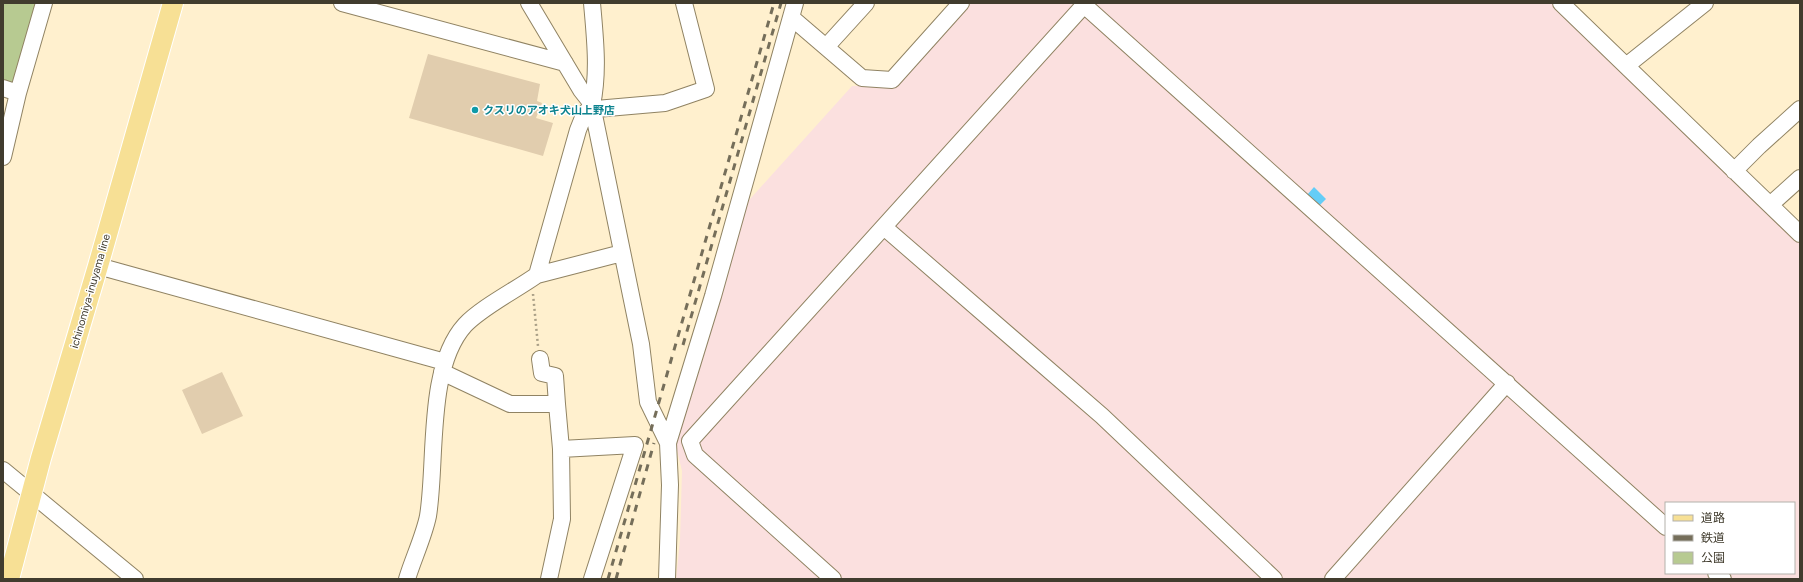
<svg xmlns="http://www.w3.org/2000/svg" width="1803" height="582" viewBox="0 0 1803 582" font-family="Figtree,'Noto Sans JP',sans-serif">
  <rect width="100%" height="100%" fill="#fff0ce"/>
  <path fill="#fbe0df" fill-rule="evenodd" d="M967 3H1553L1800 242V579H676L680 540 682 471 673 434 741 209 852 86 893 85ZM1666 503H1794V573H1666Z"/>
  <path fill="#b7ca91" d="M3 3H44L18 93 3 88Z"/>
  <path fill="#64cdf7" d="M1314 187 1326 199 1319 206 1307 195Z"/>
  <path fill="#e1cdae" d="M428 54 540 84 537 101 542 103 536 118 553 123 543 156 409 118Z
    M222 372 243 416 202 434 182 390Z"/>
  <g fill="none" stroke-linecap="round" stroke-linejoin="round">
    <defs>
      <path id="minor" d="M342 3 565 63
        M529 3 581 90 596 109 665 103 706 89 684 3
        M592 3C595 38 599 71 592 105L641 344 648 402 668 443
        M1561 3 1800 234
        M1084 5 1666 527
        M792 18 862 78 892 80 961 3
        M826 47 866 3
        M1626 66 1705 3
        M3 88 18 93
        M3 157 18 93 44 3
        M1734 171 1759 146 1800 109
        M1770 205 1800 178
        M885 228 1102 416 1274 579
        M98 266 445 362
        M537 275 622 253
        M540 359 542 373 555 376 557 404
        M442 372 510 404H557L561 449 562 519 549 579
        M561 449 635 445 592 579
        M3 470 135 579
        M1716 573 1723 579
        M407 579C413 559 424 536 428 516 437 461 426 368 465 325 482 307 516 290 537 275L578 130 584 115 592 105
        M667 579 670 485 668 443 713 296 795 3
        M833 579 695 455 690 441 1086 3
        M1333 579 1507 383"/>
      <path id="major" d="M9 579 41 458 98 266 173 3"/>
    </defs>
    <use href="#minor" stroke="#908363" stroke-width="18"/>
    <use href="#major" stroke="#fff" stroke-width="22"/>
    <path stroke="#aba087" stroke-width="2.5" stroke-dasharray="2 3" stroke-linecap="butt" d="M533 294 538 346"/>
    <use href="#minor" stroke="#fff" stroke-width="16"/>
    <use href="#major" stroke="#f7e095" stroke-width="20"/>
    <path stroke="#756e5a" stroke-width="3" stroke-dasharray="7 7" stroke-linecap="butt" d="M683 345 781 3
      M608 579 774 3
      M616 579 654 443"/>
  </g>
  <circle fill="#0f9aa8" stroke="#fff" stroke-width="1.5" cx="475" cy="110" r="4"/>
  <g text-anchor="middle" stroke-width="3" stroke-linejoin="round" paint-order="stroke">
    <g font-size="11" font-weight="bold" fill="#0d838f" stroke="#fff" text-anchor="start">
      <text x="483" y="114">クスリのアオキ犬山上野店</text>
    </g>
    <g font-size="11" fill="#413c2e" stroke="#fff">
      <text transform="translate(90 291) rotate(-74)" y="4">ichinomiya-inuyama line</text>
    </g>
  </g>
  <rect width="1803" height="582" fill="none" stroke="#413c2e" stroke-width="8"/>
  <rect x="1665" y="502" width="130" height="72" fill="#ffffff" stroke="#b3b1ab"/>
  <rect x="1673" y="515" width="20" height="6" fill="#f7e095" stroke="#b3b1ab"/>
  <text x="1701" y="522" font-size="12" fill="#413c2e">道路</text>
  <rect x="1673" y="535" width="20" height="6" fill="#756e5a" stroke="#b3b1ab"/>
  <text x="1701" y="542" font-size="12" fill="#413c2e">鉄道</text>
  <rect x="1673" y="552" width="20" height="12" fill="#b7ca91" stroke="#b3b1ab"/>
  <text x="1701" y="562" font-size="12" fill="#413c2e">公園</text>
</svg>
